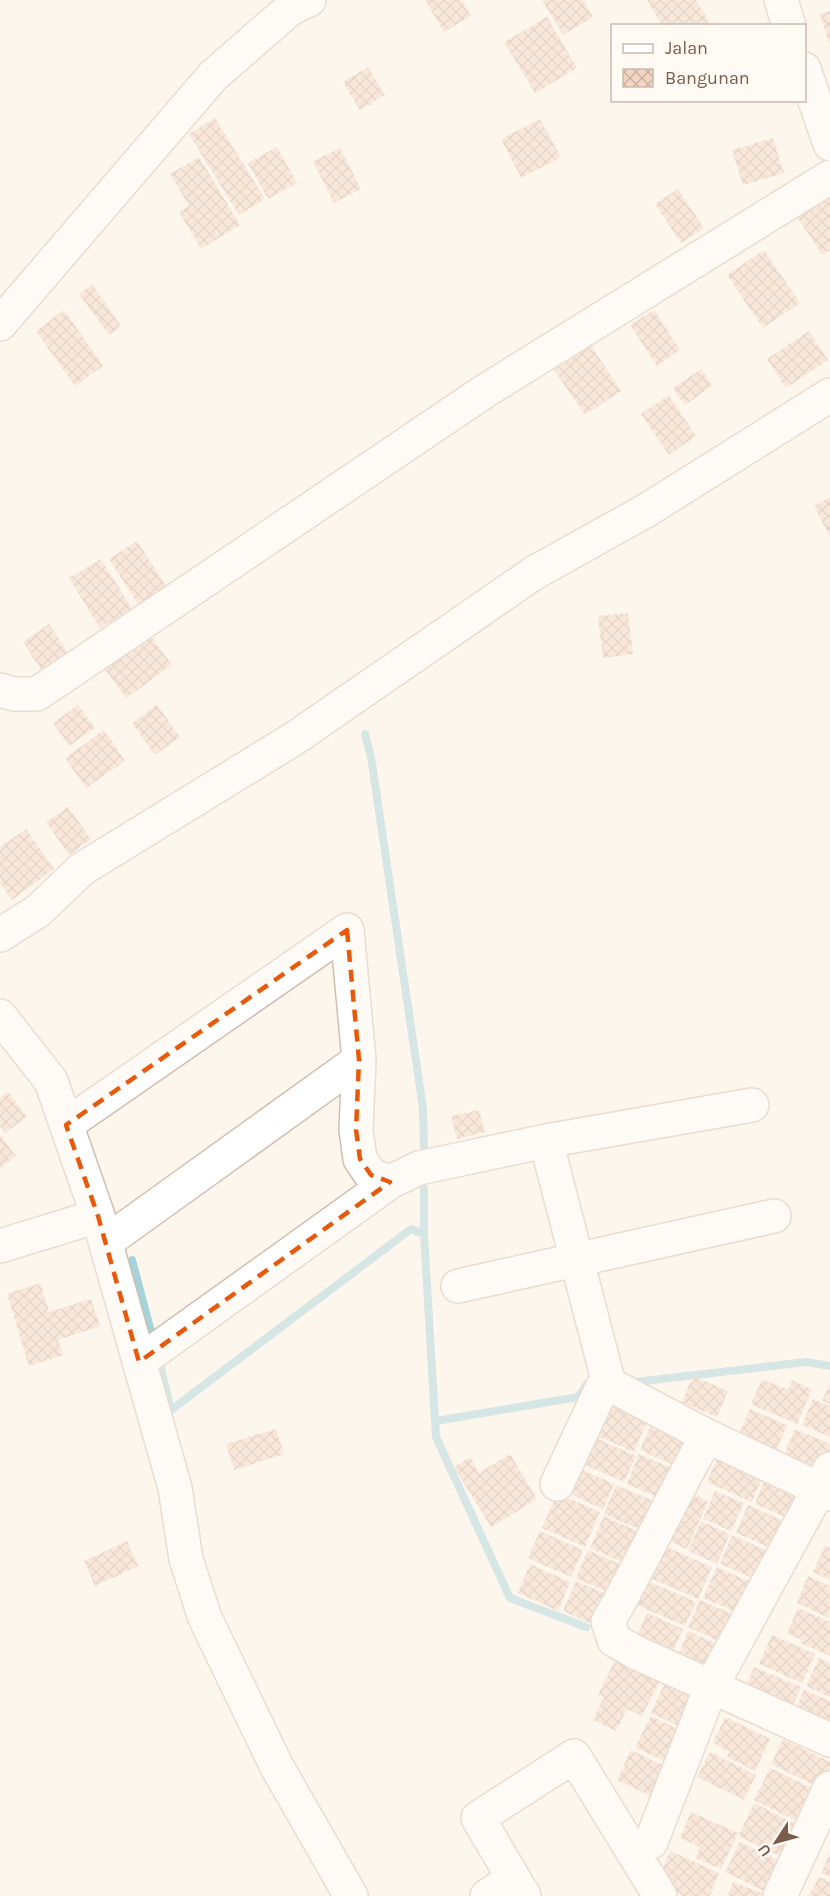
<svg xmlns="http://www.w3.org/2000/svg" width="830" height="1896" viewBox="0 0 830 1896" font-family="Karla,sans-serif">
  <defs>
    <pattern id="building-cross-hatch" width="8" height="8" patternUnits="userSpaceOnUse" patternTransform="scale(1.5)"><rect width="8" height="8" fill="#f3d5c3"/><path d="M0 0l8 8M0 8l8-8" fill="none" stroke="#cab0a1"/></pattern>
  </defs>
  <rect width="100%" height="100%" fill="#fdf6ec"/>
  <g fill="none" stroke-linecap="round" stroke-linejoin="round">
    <path stroke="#a5d3da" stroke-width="8" d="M365 734 371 757 423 1108 424 1149
      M424 1234 436 1437 510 1598 586 1627
      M132 1260 154 1343
      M158 1357 171 1410 411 1229 424 1234V1189
      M629 1380 635 1382 806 1362 830 1366
      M436 1421 578 1397 587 1384"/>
  </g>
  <path fill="url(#building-cross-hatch)" d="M425 0H461L471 16 444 32Z
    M542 0H583L593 17 563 35Z
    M647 0H696L709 22 703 26H662Z
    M830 11V45L820 14Z
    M547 17 577 68 535 93 504 42Z
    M368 67 385 95 360 110 343 82Z
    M215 118 265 199 239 215 189 134Z
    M540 119 561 157 521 178 501 139Z
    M773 138 784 173 743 185 732 150Z
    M277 147 297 183 268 199 248 163Z
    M340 148 361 189 334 203 313 161Z
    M199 157 240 225 201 249 179 212 189 206 170 174Z
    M678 189 704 228 681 243 655 204Z
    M830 195V250L822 255 797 217Z
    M764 250 800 303 763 328 727 275Z
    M92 284 121 326 109 335 79 294Z
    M64 310 103 366 75 386 36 331Z
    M654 310 680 350 657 366 630 325Z
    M809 331 828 360 786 388 767 359Z
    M591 345 621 391 585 415 554 370Z
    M701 369 712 386 685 405 673 388Z
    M669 395 696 436 669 455 641 414Z
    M830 497V537L814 506Z
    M137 541 166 586 138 604 109 559Z
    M101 559 132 609 100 628 69 578Z
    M628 613 633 654 603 658 598 616Z
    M49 624 76 666 50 683 23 642Z
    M150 635 172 665 126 698 104 668Z
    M78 705 95 728 69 746 53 723Z
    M157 705 180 737 155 755 132 723Z
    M104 730 125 761 86 788 65 758Z
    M68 807 91 839 69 855 46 822Z
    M26 829 54 869 12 900 0 883V847Z
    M8 1092 27 1117 5 1133 0 1127V1098Z
    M479 1110 485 1132 457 1139 451 1116Z
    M0 1135 16 1156 0 1168Z
    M40 1283 49 1312 91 1299 100 1326 58 1340 63 1355 29 1366 7 1294Z
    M693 1376 728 1391 717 1417 682 1402Z
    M762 1379 788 1390 792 1380 812 1389 797 1424 751 1404Z
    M830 1383V1404L822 1401Z
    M813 1399 830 1406V1437L802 1425Z
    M606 1400 648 1419 634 1452 591 1433Z
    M750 1409 787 1425 775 1453 738 1437Z
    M653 1420 697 1439 684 1470 640 1450Z
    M276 1429 284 1454 234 1470 226 1444Z
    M795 1429 830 1444V1454L823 1471 807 1464 803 1472 781 1462Z
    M585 1433 636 1456 624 1482 574 1460Z
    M510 1454 537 1499 491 1527 454 1467 470 1457 479 1473Z
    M639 1454 680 1472 667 1501 627 1484Z
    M719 1454 764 1473 752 1502 707 1482Z
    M571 1465 614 1484 603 1509 561 1490Z
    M767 1474 810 1493 797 1522 755 1504Z
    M616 1485 663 1505 650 1534 604 1514Z
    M680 1488 708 1501 687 1549 659 1537Z
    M715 1491 744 1503 731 1531 703 1519Z
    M557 1493 600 1512 585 1547 542 1528Z
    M748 1505 792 1525 780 1552 736 1533Z
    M604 1516 650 1537 636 1568 590 1548Z
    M701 1521 730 1534 717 1564 688 1551Z
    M540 1531 583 1550 571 1577 528 1558Z
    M732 1535 777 1555 764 1583 720 1564Z
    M127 1541 138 1566 95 1586 84 1561Z
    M664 1546 712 1567 698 1599 650 1578Z
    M825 1546 830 1548V1580L813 1572Z
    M588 1550 631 1569 619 1597 576 1578Z
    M530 1564 570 1582 558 1611 518 1593Z
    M717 1567 759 1586 746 1616 703 1598Z
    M808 1576 830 1586 829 1618 797 1603Z
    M576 1581 616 1598 603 1629 563 1611Z
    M648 1581 696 1602 685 1626 637 1605Z
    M700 1600 741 1618 729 1646 688 1627Z
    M798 1608 830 1622V1656L801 1643 802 1640 787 1633Z
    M647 1613 683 1629 672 1654 636 1638Z
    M688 1631 726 1648 711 1682 674 1666Z
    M772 1635 815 1654 802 1683 759 1664Z
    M617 1656 661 1678 642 1716 627 1709 616 1731 593 1720 604 1697 598 1695Z
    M819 1658 830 1663V1697L806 1686Z
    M754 1667 801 1687 788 1717 742 1696Z
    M665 1683 701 1701 687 1730 651 1713Z
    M804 1690 830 1701V1734L792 1717Z
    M651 1716 685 1733 670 1764 635 1747Z
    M725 1717 770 1739 755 1771 727 1757 729 1752 713 1743Z
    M783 1739 830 1762V1772L822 1789 771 1764Z
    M631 1750 669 1768 655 1798 617 1780Z
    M710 1752 756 1775 744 1800 697 1777Z
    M770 1768 822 1793 806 1826 754 1800Z
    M754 1803 805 1829 790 1861 738 1836Z
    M691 1812 738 1833 721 1869 695 1858 700 1847 680 1838Z
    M740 1842 788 1865 774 1896 725 1872Z
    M670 1851 719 1873 710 1896H683L659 1879Z
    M830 1853V1877L821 1873Z
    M819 1877 830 1882V1896H809Z
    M733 1882 770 1896H728Z"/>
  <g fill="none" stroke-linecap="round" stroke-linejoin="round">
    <defs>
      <path id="minor" d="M781 0 789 26
        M804 69 830 144
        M0 324 213 76 291 8 309 0
        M0 690 14 694H37L485 391 830 177
        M0 935 38 911 82 869 295 738 534 573 647 510 830 395
        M0 1016 51 1081 98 1216 175 1488 186 1559 205 1618 277 1767 351 1896
        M66 1125 347 930 359 1060 356 1130 360 1159 371 1175 390 1182
        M546 1141 609 1384
        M106 1242 359 1060
        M0 1246 98 1216
        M458 1286 774 1216
        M139 1362 390 1182 419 1168 546 1141 752 1105
        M707 1436C672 1497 643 1561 608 1622L614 1640 637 1653 830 1740
        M557 1484 602 1388 609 1384 707 1436 830 1494
        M651 1842 711 1687 830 1469
        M487 1896 513 1879
        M524 1896 478 1818 574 1756 660 1896
        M780 1896 830 1788"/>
    </defs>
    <use href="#minor" stroke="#d1beb0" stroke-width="36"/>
    <use href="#minor" stroke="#fff" stroke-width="33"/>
  </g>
  <path d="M0 0H830V1896H0ZM347 930 359 1060 356 1130 360 1159 371 1175 390 1182 139 1362 98 1216 66 1125Z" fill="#fdf6ec" fill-opacity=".55" fill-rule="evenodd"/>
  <path fill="none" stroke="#e8590c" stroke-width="4.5" stroke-dasharray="12 8" stroke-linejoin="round" d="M347 930 359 1060 356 1130 360 1159 371 1175 390 1182 139 1362 98 1216 66 1125Z"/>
  <rect x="611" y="24" width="195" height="78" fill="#fffaf3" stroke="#cabbb1" stroke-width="1.5"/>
  <rect x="623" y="44" width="30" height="9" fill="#ffffff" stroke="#cabbb1" stroke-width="1.5"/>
  <text x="665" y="54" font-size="18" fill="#7a5c4d">Jalan</text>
  <rect x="623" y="69" width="30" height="18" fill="url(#building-cross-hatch)" stroke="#cabbb1" stroke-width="1.5"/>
  <text x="665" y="84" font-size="18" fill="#7a5c4d">Bangunan</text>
  <g transform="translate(776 1842) rotate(234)" stroke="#fffaf3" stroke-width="4.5" paint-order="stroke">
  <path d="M0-4.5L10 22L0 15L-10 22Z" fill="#7a5c4d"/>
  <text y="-9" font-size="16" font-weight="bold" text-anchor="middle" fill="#7a5c4d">U</text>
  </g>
</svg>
